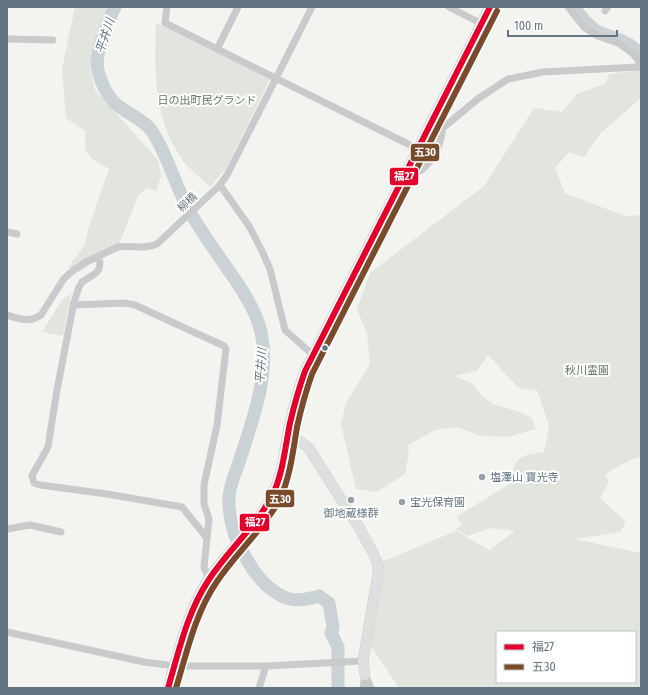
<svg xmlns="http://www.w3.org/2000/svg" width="648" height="695" viewBox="0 0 648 695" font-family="'Fira Sans Condensed','Noto Sans JP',sans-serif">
  <rect width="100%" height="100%" fill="#f3f3f0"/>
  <path fill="#e1e5de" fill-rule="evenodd" d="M75 7H115L90 68 95 90 158 160 161 175 157 191 148 188 139 194 119 244 79 272 68 267 85 245 89 226 109 169 91 158 85 149V131L66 118 62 69Z
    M156 23 270 79 226 168 210 187C201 178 189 169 182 159 154 121 154 68 156 23Z
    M638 70 641 72V98L601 133 584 157 569 152 555 168 565 193 625 216 641 215V457L632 459 605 474 609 482 600 498 626 522 620 532 575 539 640 553 641 551V688H399L371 646 384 572 381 562 456 531 489 550 515 531 492 528 467 536 455 529 462 526 457 516 515 481C513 476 513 473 514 468 517 454 532 454 544 452L549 426 537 390 523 389 518 387 488 355 477 371 454 376 472 383 481 395 493 404 520 412 532 418 535 429 508 437 481 436 456 427 435 430 407 446 409 451 405 474 377 492 356 489 341 424 346 403 370 364 367 334 357 309 370 273 484 186 534 108 562 112 577 94 606 83 609 74ZM497 632H635V682H497Z
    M71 293 63 336 42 332 62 300Z"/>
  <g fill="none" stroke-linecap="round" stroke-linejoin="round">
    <path stroke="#cad2d5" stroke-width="13" d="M115 7C107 23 94 54 98 71 101 82 106 94 114 102 120 109 130 113 137 118 142 122 148 125 151 130 168 154 174 184 189 210 202 234 219 256 234 278 245 294 255 310 260 328 271 371 254 416 241 456 237 470 230 483 229 497 228 519 235 540 246 558 251 567 257 576 265 584 283 601 296 603 319 596L329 603 333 627 331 633 338 647V688
      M573 7 585 21 596 31 620 40 630 45 641 54"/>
    <defs>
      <path id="secondary" d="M287 439 299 441 308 447 360 529 374 555 378 565V574L363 661 365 675
        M168 688C179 652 187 612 208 580 227 551 256 528 272 496 283 474 285 447 290 423 294 405 299 388 305 371L490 7"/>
    </defs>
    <use href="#secondary" stroke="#d0d1d1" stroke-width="11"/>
    <path stroke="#c8cacb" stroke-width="7" d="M167 7 165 23 418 149
      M449 7 482 24
      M568 7 585 28 598 36 618 43 632 53 639 61 638 67
      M605 11 608 7
      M7 39 53 40
      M217 49 238 7
      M432 121 444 127 479 98 508 79 543 72 638 67 641 68
      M409 167 420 171C437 158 440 146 443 126
      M220 185 249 226 261 249 270 269 285 330 313 355
      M7 232 17 234
      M99 256 100 263 99 269 96 273 82 282 79 287 74 302 57 390 48 447 34 472 32 476 34 483 40 485 107 494 182 507 207 538
      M73 305 124 303 135 305 224 346 226 349 217 425 204 485V504L209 519 204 567 209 578
      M7 315C20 319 29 323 41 315L63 280 70 273 84 263 118 247C131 245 143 250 157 244L220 185 227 175 312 7
      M7 529 30 525 61 532
      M7 632 144 662 175 666H266L363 661
      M365 675 371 688
      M259 688 266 666
      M363 688 365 675"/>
    <use href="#secondary" stroke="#dedfdf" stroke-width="10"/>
    <defs>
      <path id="bus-1" d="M168 688C179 651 187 613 208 581 227 551 255 528 272 496 283 474 285 448 290 423 294 406 299 388 305 371L490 7"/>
      <path id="bus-2" d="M176 688C187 652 195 614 216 583 235 554 262 531 279 501 290 478 293 452 297 427 301 409 306 391 312 374L497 11"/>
    </defs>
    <use href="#bus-1" stroke="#fff" stroke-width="9"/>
    <use href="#bus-2" stroke="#fff" stroke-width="9"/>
    <use href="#bus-1" stroke="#e4002b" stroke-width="6"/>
    <use href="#bus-2" stroke="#7a4b2a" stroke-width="6"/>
  </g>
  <circle fill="#627481" stroke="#fff" stroke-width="1.5" cx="325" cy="348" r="3.5"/>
  <g fill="#95a0a8" stroke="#fff" stroke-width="1.5">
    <circle cx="482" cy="477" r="4"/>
    <circle cx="351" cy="500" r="4"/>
    <circle cx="402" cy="502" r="4"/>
  </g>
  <g text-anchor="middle" stroke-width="4" stroke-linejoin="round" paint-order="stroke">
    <g font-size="11" fill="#667861" stroke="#fff">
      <text x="207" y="104">日の出町民グランド</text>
      <text x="587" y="374">秋川霊園</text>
    </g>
    <g font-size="11" fill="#627481" stroke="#fff">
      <text transform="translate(187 202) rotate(-44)" y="4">柳橋</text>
    </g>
    <g font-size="11" fill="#627481" stroke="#fff" text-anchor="start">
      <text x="490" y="481">塩澤山 寶光寺</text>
      <text x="410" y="506">宝光保育園</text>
      <text x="351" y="517" text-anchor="middle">御地蔵様群</text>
    </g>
    <g font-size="12" font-style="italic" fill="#5e777f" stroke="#fff">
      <text transform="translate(105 36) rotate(-72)" y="4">平井川</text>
      <text transform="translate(261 366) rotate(-86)" y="4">平井川</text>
    </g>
  </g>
  <g stroke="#fff" stroke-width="1.5">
    <rect x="410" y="143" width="30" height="19" rx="4" fill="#7a4b2a"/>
    <rect x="389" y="167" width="30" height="19" rx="4" fill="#e4002b"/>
    <rect x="265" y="489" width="30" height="19" rx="4" fill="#7a4b2a"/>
    <rect x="239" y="513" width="31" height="19" rx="4" fill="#e4002b"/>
  </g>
  <g font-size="11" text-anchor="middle" font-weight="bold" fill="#fff">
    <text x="425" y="156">五30</text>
    <text x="404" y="180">福27</text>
    <text x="280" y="503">五30</text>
    <text x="255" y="526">福27</text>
  </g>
  <rect width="648" height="695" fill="none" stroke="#627481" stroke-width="16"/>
  <rect x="496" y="631" width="140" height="52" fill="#ffffff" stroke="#c0c7cd"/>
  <rect x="504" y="644" width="20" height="6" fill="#e4002b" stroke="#c0c7cd"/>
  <text x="532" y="651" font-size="12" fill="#627481">福27</text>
  <rect x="504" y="664" width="20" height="6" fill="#7a4b2a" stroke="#c0c7cd"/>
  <text x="532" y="671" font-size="12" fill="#627481">五30</text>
  <path d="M508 30v6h109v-6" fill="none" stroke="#627481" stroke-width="2"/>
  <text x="514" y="30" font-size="12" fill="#627481" stroke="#ffffff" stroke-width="3" paint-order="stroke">100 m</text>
</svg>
